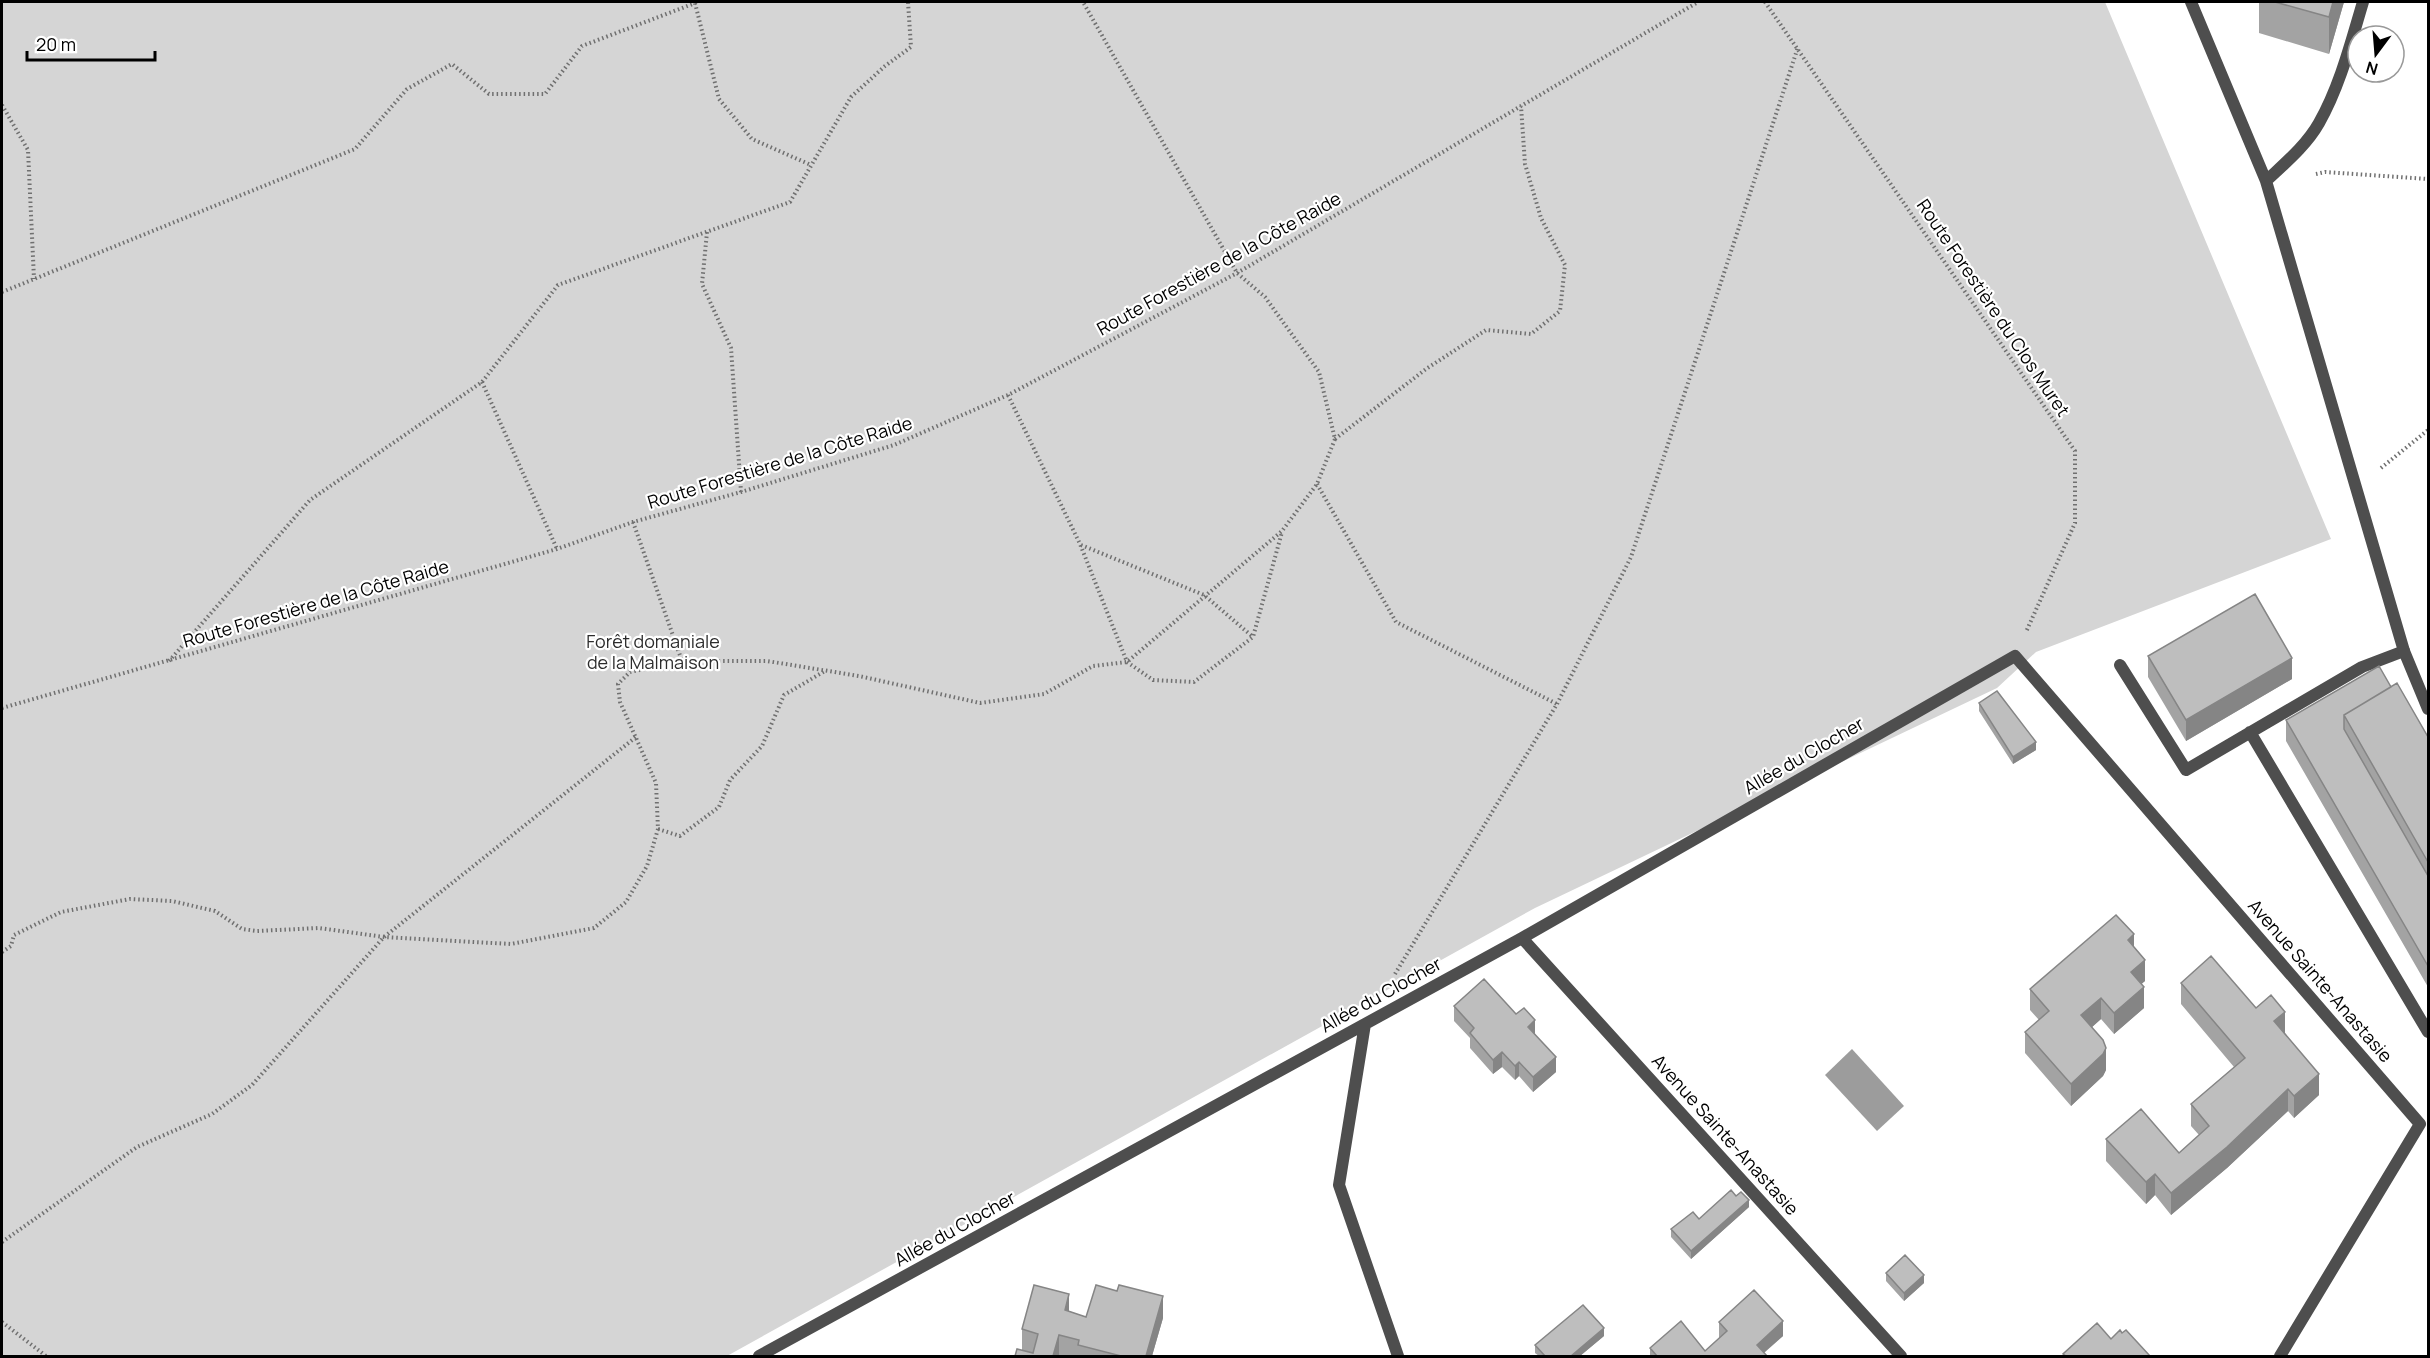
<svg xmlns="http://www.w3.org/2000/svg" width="2430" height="1358" viewBox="0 0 2430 1358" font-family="Manrope,sans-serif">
  <rect width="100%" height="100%" fill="#fff"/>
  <path fill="#d5d5d5" d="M2 2H2105L2331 539 2036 652 1997 688 1535 908 727 1356H2Z"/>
  <path fill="#9c9c9c" d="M1852 1049 1904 1106 1877 1131 1825 1075Z"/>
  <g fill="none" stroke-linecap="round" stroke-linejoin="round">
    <path stroke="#707070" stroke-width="4" stroke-dasharray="1.5 3" stroke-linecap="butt" d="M1765 2 2075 451V523L2026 632
      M695 3 719 99 752 139 811 165
      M2 105 28 150 34 279
      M2316 174 2325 172 2428 179
      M707 232 702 284 731 348 741 492
      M2 292 355 149 407 89 452 64 489 94H545L582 46 698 2
      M482 382 557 549
      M1008 395 1080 544 1127 662 1153 680 1194 682 1253 637 1282 532
      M1335 439 1426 369 1486 330 1531 334 1560 311 1565 265 1541 218 1525 164 1521 106
      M2381 468 2428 430
      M1317 484 1396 622 1557 704
      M633 522 682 661
      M1081 545 1204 595 1253 637
      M169 661 310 500 482 382 558 285 790 202 851 97 885 66 911 47 908 2
      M2 708 557 549 633 522 741 492 894 445 1008 395 1237 273 1698 2
      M658 829 680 836 719 807 730 780 762 746 784 695 825 671
      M2 952 11 946 14 935 61 912 130 899 172 901 215 911 242 929 257 931 319 928 384 937 511 944 594 928 626 902 647 866 658 829 656 783 620 702 618 684 630 672 682 661H767L859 676 980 703 1044 694 1093 666 1127 662 1282 531 1317 484 1335 439 1319 372 1265 297 1237 273 1083 2
      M1395 974 1557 704 1631 557 1798 47
      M2 1242 137 1147 212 1114 252 1085 384 937 636 737
      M2 1322 46 1356"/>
    <path stroke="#4e4e4e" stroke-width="12" d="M2120 665 2186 770 2362 667 2404 651
      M2250 732 2428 1032"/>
    <path stroke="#4e4e4e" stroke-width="12" d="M2191 2 2266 181 2404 651 2428 709
      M2266 181C2284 164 2306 146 2319 123 2340 86 2351 42 2363 2
      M1522 938 1901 1356
      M1365 1024 1339 1185 1398 1356
      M759 1356 1522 938 2015 656 2420 1124 2280 1356"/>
  </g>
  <path fill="#a3a3a3" d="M2259 2H2344L2329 54 2259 33Z
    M2148 656 2292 679 2186 741 2148 677Z
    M2391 687 2428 737V987L2286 741V720Z
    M1979 703 2036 750 2013 764 1979 711Z
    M2134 948 2145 981 2141 984 2144 1008 2114 1034 2101 1019 2092 1027 2106 1070 2103 1076 2071 1106 2025 1053V1032L2039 1020 2030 1010V989Z
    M2181 983 2256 1008 2285 1033 2284 1034 2319 1095 2294 1118 2288 1111 2227 1168 2171 1215 2155 1195 2146 1204 2106 1161V1139L2179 1153 2199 1135 2191 1126V1104L2234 1067 2181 1004Z
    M1454 1006 1535 1035 1556 1072 1533 1092 1519 1076 1515 1080 1502 1067 1493 1074 1470 1048V1038L1454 1021Z
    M1736 1196 1749 1207 1691 1259 1671 1237V1229L1699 1219Z
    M1886 1273 1924 1283 1904 1301 1886 1281Z
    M1069 1311 1086 1317 1163 1318 1152 1356H1015L1022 1350V1329Z
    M1719 1322 1783 1336 1764 1353 1767 1356H1650V1348L1705 1351 1719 1338Z
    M1604 1336 1580 1356H1539L1535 1353V1345Z"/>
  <path fill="#858585" d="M2333 2H2344L2329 54V17Z
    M2292 658V679L2186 741V720Z
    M2036 742V750L2013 764V757Z
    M2134 934V955L2128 940Z
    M2145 960V981L2131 993V972Z
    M2144 987V1008L2114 1034V1013Z
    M2101 998V1019L2081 1037V1015Z
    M2285 1012V1033L2274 1042V1021Z
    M1535 1020V1035L1528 1027Z
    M2106 1048V1070L2103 1076 2071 1106V1084Z
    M1502 1052V1067L1493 1074V1060Z
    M1556 1057V1072L1533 1092V1077Z
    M1519 1062V1076L1515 1080V1066Z
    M2319 1074V1095L2294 1118V1096Z
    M2288 1089V1111L2227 1168 2171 1215V1193Z
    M2155 1174V1195L2146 1204V1182Z
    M1749 1200V1207L1691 1259V1251Z
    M1924 1275V1283L1904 1301V1293Z
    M1069 1294V1315L1065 1310Z
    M1163 1296V1318L1152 1356H1146Z
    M1783 1321V1336L1760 1356 1757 1345Z
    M1604 1328V1336L1580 1356H1571Z
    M1059 1335V1356H1053Z"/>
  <path fill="#bebebe" stroke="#858585" stroke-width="1.5" d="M2275 2H2333L2329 17Z
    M2255 594 2292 658 2186 720 2148 656Z
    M2379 666 2391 687 2344 715V729L2428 876V966L2286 720Z
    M2397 683 2428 737V862L2344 715Z
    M1997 691 2036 742 2013 757 1979 703Z
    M2116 915 2134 934 2128 940 2145 960 2131 972 2144 987 2114 1013 2101 998 2081 1015 2103 1040 2106 1048 2103 1054 2071 1084 2025 1032 2049 1011 2030 989Z
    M2211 956 2256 1008 2271 995 2285 1012 2274 1021 2319 1074 2294 1096 2288 1089 2227 1147 2171 1193 2155 1174 2146 1182 2106 1139 2141 1109 2179 1153 2209 1126 2191 1104 2245 1058 2181 983Z
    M1484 979 1516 1014 1524 1008 1535 1020 1528 1027 1556 1057 1533 1077 1519 1062 1515 1066 1502 1052 1493 1060 1470 1033 1474 1028 1454 1006Z
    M1731 1190 1736 1196 1741 1192 1749 1200 1691 1251 1671 1229 1693 1212 1699 1219Z
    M1905 1255 1924 1275 1904 1293 1886 1273Z
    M1034 1285 1069 1294 1065 1310 1086 1317 1096 1285 1117 1291 1119 1285 1163 1296 1146 1356H1121L1078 1345 1079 1340 1059 1335 1053 1356H1015L1017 1349 1033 1353 1038 1334 1022 1329Z
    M1754 1290 1783 1321 1757 1345 1767 1356H1657L1650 1348 1681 1321 1705 1351 1727 1331 1719 1322Z
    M1583 1305 1604 1328 1571 1356H1545L1535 1345Z
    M2097 1323 2111 1339 2120 1330 2122 1333 2126 1330 2150 1356H2066L2063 1354Z"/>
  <g text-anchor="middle" stroke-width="4.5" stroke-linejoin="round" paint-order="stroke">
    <g font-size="18" fill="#000" stroke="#fff">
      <text transform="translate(1219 264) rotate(-29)" y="6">Route Forestière de la Côte Raide</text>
      <text transform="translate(1993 308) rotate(56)" y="6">Route Forestière du Clos Muret</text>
      <text transform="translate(780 463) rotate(-17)" y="6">Route Forestière de la Côte Raide</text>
      <text transform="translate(316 604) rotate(-16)" y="6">Route Forestière de la Côte Raide</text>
      <text transform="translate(1804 756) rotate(-30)" y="6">Allée du Clocher</text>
      <text transform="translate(2320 981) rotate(49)" y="6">Avenue Sainte-Anastasie</text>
      <text transform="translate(1381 995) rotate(-29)" y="6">Allée du Clocher</text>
      <text transform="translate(1725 1135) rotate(48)" y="6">Avenue Sainte-Anastasie</text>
      <text transform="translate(955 1229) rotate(-29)" y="6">Allée du Clocher</text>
    </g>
    <g font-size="18" fill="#2c2c2c" stroke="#fff">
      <text x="653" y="648">Forêt domaniale<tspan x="653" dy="21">de la Malmaison</tspan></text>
    </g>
  </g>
  <rect width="2430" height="1358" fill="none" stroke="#000000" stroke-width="6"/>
  <g transform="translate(2376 54) rotate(196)"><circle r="28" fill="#ffffff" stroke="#999999" stroke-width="1.5"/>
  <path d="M0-4.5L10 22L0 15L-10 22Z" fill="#000000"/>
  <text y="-9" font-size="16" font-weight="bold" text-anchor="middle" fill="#000000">N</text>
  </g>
  <path d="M27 51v9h128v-9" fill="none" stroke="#000000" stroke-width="3"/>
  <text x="36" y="51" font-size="18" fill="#000000" stroke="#ffffff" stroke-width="4.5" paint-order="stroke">20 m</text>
</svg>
